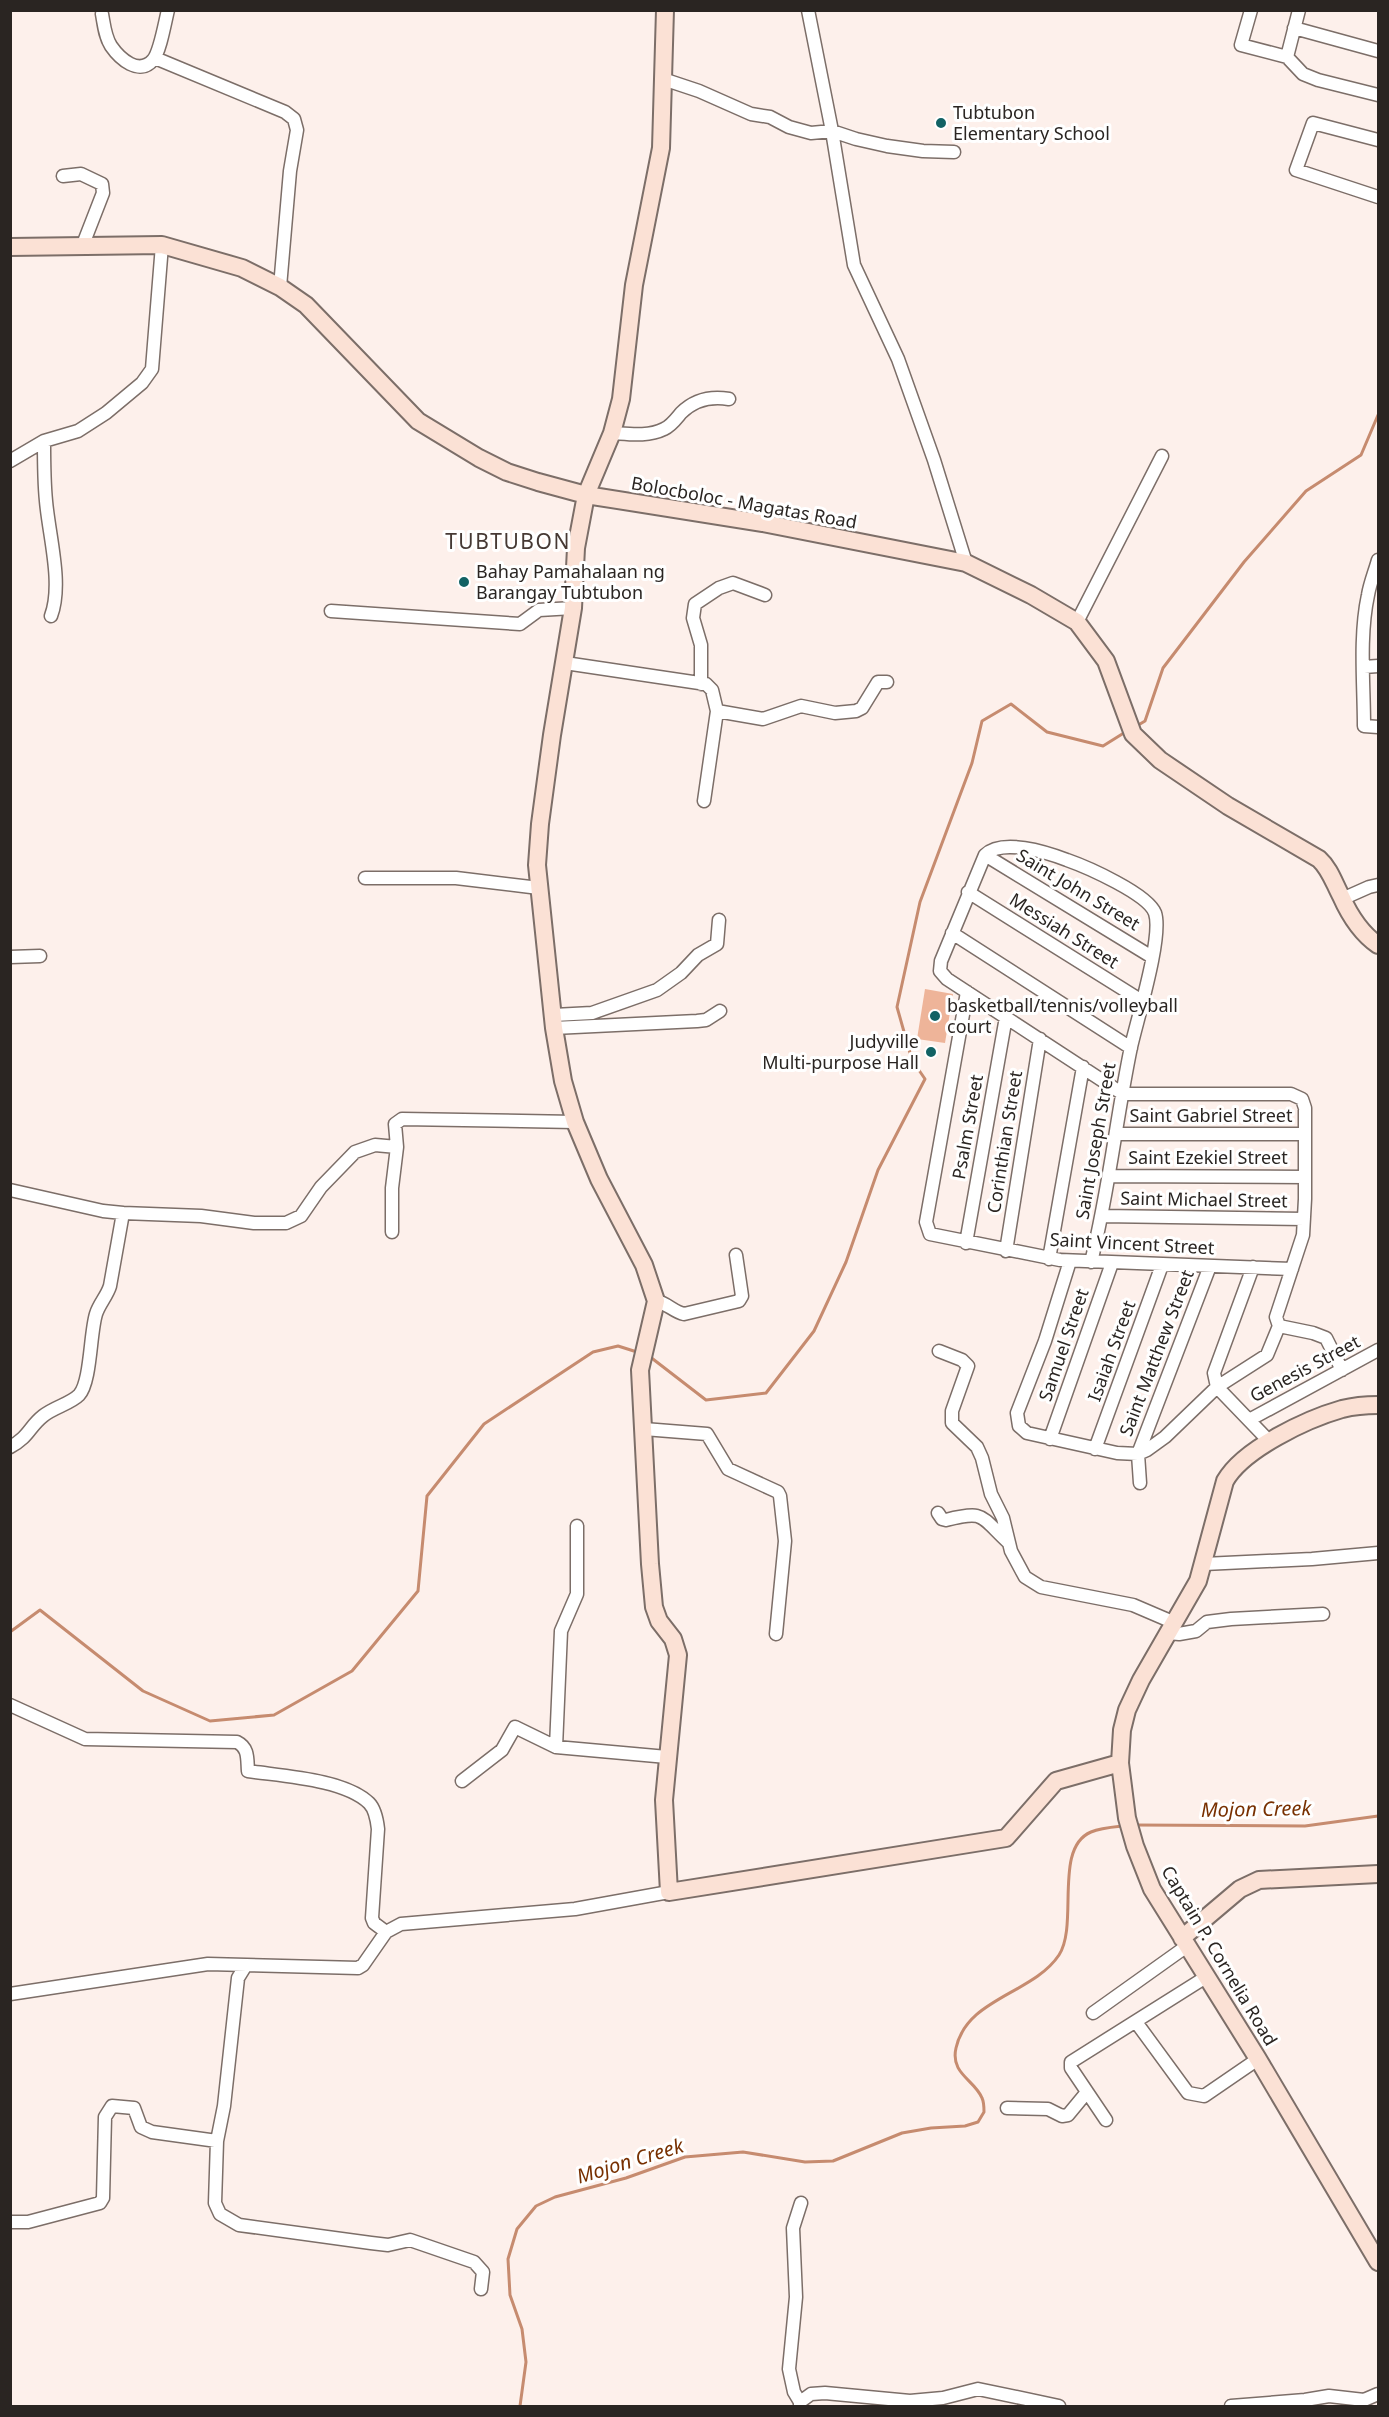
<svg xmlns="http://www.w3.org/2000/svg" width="1389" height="2417" viewBox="0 0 1389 2417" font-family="'Noto Sans',sans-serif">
  <rect width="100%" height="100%" fill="#fdf0eb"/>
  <path fill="#eeb499" d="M925 989 953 994 945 1043 917 1039Z"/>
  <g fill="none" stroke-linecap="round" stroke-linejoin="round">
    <path stroke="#c68b6f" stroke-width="3" d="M1135 727 1145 721 1163 668 1244 562 1306 491 1361 455 1378 415
      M649 1356 706 1400 766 1393 814 1331 846 1262 878 1170 925 1079 912 1060 897 1007 920 902 972 763 982 721 1011 704 1047 732 1103 746 1127 731
      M10 1632 40 1610 143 1691 210 1721 274 1715 352 1671 418 1591 427 1496 484 1424 593 1352 618 1346 637 1352
      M1135 1825 1305 1826 1378 1816
      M520 2406 526 2362 522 2329 510 2295 508 2259 517 2229 536 2206 555 2197 626 2178 685 2157 743 2152 805 2162 833 2161 902 2133 931 2128 965 2126 978 2122 984 2112C984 2108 984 2102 982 2098 975 2080 950 2074 956 2048 967 1998 1033 1994 1059 1955 1079 1924 1053 1848 1091 1832 1100 1828 1112 1827 1122 1826"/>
    <defs>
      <path id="street" d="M808 10 832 131 854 265 898 359 934 460 966 563
        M1251 10 1241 45 1287 57 1303 74 1318 80 1378 95
        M102 14C104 25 105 37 111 46 120 59 139 76 153 60 160 52 165 22 168 10
        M1294 28 1378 51
        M1287 57 1299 10
        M155 58 285 112 294 119 297 130 290 171 280 287
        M663 79 699 91 751 114 770 117 789 127 811 133 832 131 856 139 887 146 923 151 954 152
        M1378 140 1313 123 1296 170 1378 197
        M63 176 81 174 102 184 103 193 82 247
        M612 433C629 434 648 437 664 429 671 426 676 419 681 413 694 400 711 396 729 399
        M44 441C44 461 44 481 46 501 49 536 63 584 51 616
        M10 461 44 441 78 431 106 413 142 383 152 369 162 245
        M1378 560C1375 571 1370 583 1368 595 1359 637 1364 684 1364 726L1378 727
        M331 611 520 624 539 610 573 608
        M1077 622 1162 456
        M565 663 706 684 712 690 717 711 763 719 801 706 835 713 856 711 862 708 878 682H887
        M1364 667 1378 666
        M701 684V645L693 618 695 604 719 588 733 583 765 595
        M704 801 717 711
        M985 855 1152 957
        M365 878H456L539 888
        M968 892 1142 1001
        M1342 899 1369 887 1378 885
        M952 933 1131 1048
        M10 957 40 956
        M967 992 926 1222 930 1234 1060 1260 1292 1269
        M554 1015 592 1013 657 990 681 973 698 955 717 944 719 920
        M554 1028 697 1021 706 1020 720 1011
        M1116 1134H1305
        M1110 1176 1305 1177
        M10 1190 103 1211 123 1213
        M1102 1216 1304 1219
        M392 1232V1188L397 1147 395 1124 402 1119 575 1122
        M966 1243 1006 1017
        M1006 1251 1040 1039
        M1049 1259 1083 1067
        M1070 1261 1045 1341 1017 1413 1019 1426 1027 1433 1117 1453 1138 1454 1147 1450 1165 1437 1217 1387 1267 1355 1279 1326
        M1091 1262C1109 1191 1116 1119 1131 1047 1137 1020 1163 936 1155 913 1148 894 1087 867 1067 860 1046 852 1002 838 985 855L941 961 940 971 947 979 1123 1094H1291L1302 1099 1305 1108V1199L1303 1235 1276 1317 1279 1326
        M1253 1267 1214 1373 1217 1387 1269 1441
        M656 1301C667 1303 674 1312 684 1314L739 1301 742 1296 736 1255
        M1279 1326 1313 1333 1326 1338 1342 1370
        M939 1351 962 1360 968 1366 952 1411V1423L977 1447 982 1458 991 1494 1003 1518 1011 1551 1025 1577 1041 1587 1133 1605 1175 1623
        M1249 1420 1378 1350
        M644 1429 707 1434 728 1469 778 1492 780 1496 785 1541 776 1634
        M1050 1439 1112 1263
        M10 1447C29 1437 29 1427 43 1416 54 1407 70 1404 79 1395 91 1382 90 1333 96 1314 99 1304 107 1296 110 1286L123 1213 201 1216 254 1223H286L301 1216 321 1187 355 1152 375 1145 397 1147
        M1095 1449 1162 1265
        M1140 1483 1138 1454 1210 1266
        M938 1513 942 1519 946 1520C985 1510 980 1516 1008 1542
        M1204 1564 1312 1559 1378 1553
        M1168 1633 1179 1634 1196 1631 1207 1622 1231 1619 1323 1614
        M10 1705 85 1739 237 1742C249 1748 247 1759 248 1771 281 1776 344 1779 369 1803 375 1809 377 1820 378 1829L372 1918 374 1923 386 1932
        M556 1747 561 1631 577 1594V1526
        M462 1781 502 1750 515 1727 556 1747 667 1757
        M246 1965 238 1978 224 2106 217 2141 215 2203 220 2214 239 2225 371 2243 388 2245 410 2240 474 2262 483 2272 481 2289
        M10 1994 208 1964 358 1968 363 1965 386 1932 401 1924 575 1909 669 1892
        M1093 2013 1187 1946
        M1136 2022 1188 2093 1204 2096 1258 2059
        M1007 2108 1048 2109 1062 2116 1068 2115 1087 2092
        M1106 2120 1071 2068V2062L1206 1977
        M10 2222H28L100 2203 103 2198 105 2117 112 2106 134 2108 141 2127 152 2132 217 2141
        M800 2402 794 2392 789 2369 796 2297 793 2228 801 2203
        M800 2406V2402L811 2394 825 2393 910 2401 943 2398 978 2389 1059 2406
        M1231 2406 1305 2400 1329 2396 1364 2400 1378 2394"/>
      <path id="secondary" d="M665 10 661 148 634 285 621 399 612 433 586 495 576 548 573 608 552 735 540 824 537 865 554 1028 563 1081 575 1122 599 1179 644 1265 656 1301 640 1370 650 1564 654 1607 659 1621 673 1639 678 1655 664 1800 669 1892 1006 1838 1056 1781 1120 1763
        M10 247 162 245 242 268 280 287 306 305 418 421 479 458 507 472 538 482 586 495 763 523 966 563 1031 595 1077 622 1106 661 1133 734 1160 760 1228 806 1319 859C1330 869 1334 883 1341 896 1349 914 1362 934 1378 945
        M1378 1405C1366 1405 1354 1406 1342 1409 1307 1419 1243 1449 1225 1481L1198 1581 1141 1680 1127 1710 1122 1730 1120 1763 1127 1818 1135 1846 1152 1889 1258 2059 1378 2262
        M1182 1938 1240 1889 1259 1880 1378 1874"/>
    </defs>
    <use href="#street" stroke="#7c6e68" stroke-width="15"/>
    <use href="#secondary" stroke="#7c6e68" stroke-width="20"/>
    <use href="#street" stroke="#fff" stroke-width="12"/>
    <use href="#secondary" stroke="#fbe1d5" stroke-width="16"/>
  </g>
  <g fill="#126264" stroke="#fff" stroke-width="2">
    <circle cx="941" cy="123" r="6"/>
    <circle cx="464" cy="582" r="6"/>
    <circle cx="935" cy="1016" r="6"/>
    <circle cx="931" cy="1052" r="6"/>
  </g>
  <g text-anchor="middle" stroke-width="6" stroke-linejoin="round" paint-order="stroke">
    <g font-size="18" fill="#2a2522" stroke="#fff" text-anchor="start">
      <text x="953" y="119">Tubtubon<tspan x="953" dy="21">Elementary School</tspan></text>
      <text x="476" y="578">Bahay Pamahalaan ng<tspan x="476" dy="21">Barangay Tubtubon</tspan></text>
      <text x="947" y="1012">basketball/tennis/volleyball<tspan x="947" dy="21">court</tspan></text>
      <text x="919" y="1048" text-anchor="end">Judyville<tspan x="919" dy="21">Multi-purpose Hall</tspan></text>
    </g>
    <g font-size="18" fill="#2a2522" stroke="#fff">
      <text transform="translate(744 503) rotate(10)" y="6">Bolocboloc - Magatas Road</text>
      <text transform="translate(1078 890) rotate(31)" y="6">Saint John Street</text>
      <text transform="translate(1064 931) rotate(32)" y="6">Messiah Street</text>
      <text x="1211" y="1122">Saint Gabriel Street</text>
      <text transform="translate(968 1127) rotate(-80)" y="6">Psalm Street</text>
      <text transform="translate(1096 1141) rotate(-80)" y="6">Saint Joseph Street</text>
      <text transform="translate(1005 1142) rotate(-81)" y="6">Corinthian Street</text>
      <text x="1208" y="1164">Saint Ezekiel Street</text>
      <text transform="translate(1204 1200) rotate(1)" y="6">Saint Michael Street</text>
      <text transform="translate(1132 1244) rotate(3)" y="6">Saint Vincent Street</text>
      <text transform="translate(1064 1345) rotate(-71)" y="6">Samuel Street</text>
      <text transform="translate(1112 1351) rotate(-70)" y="6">Isaiah Street</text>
      <text transform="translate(1157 1353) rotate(-69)" y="6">Saint Matthew Street</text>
      <text transform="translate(1305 1369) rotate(-28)" y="6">Genesis Street</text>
      <text transform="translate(1219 1956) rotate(59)" y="6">Captain P. Cornelia Road</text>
    </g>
    <g font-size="20" font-style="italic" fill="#783001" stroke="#fff">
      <text transform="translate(1256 1809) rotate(-1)" y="7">Mojon Creek</text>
      <text transform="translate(630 2161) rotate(-17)" y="7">Mojon Creek</text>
    </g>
    <g font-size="21" letter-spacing="1.5" fill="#463934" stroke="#fff">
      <text x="508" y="549">TUBTUBON</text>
    </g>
  </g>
  <rect width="1389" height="2417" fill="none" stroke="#2a2522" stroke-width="24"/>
</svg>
